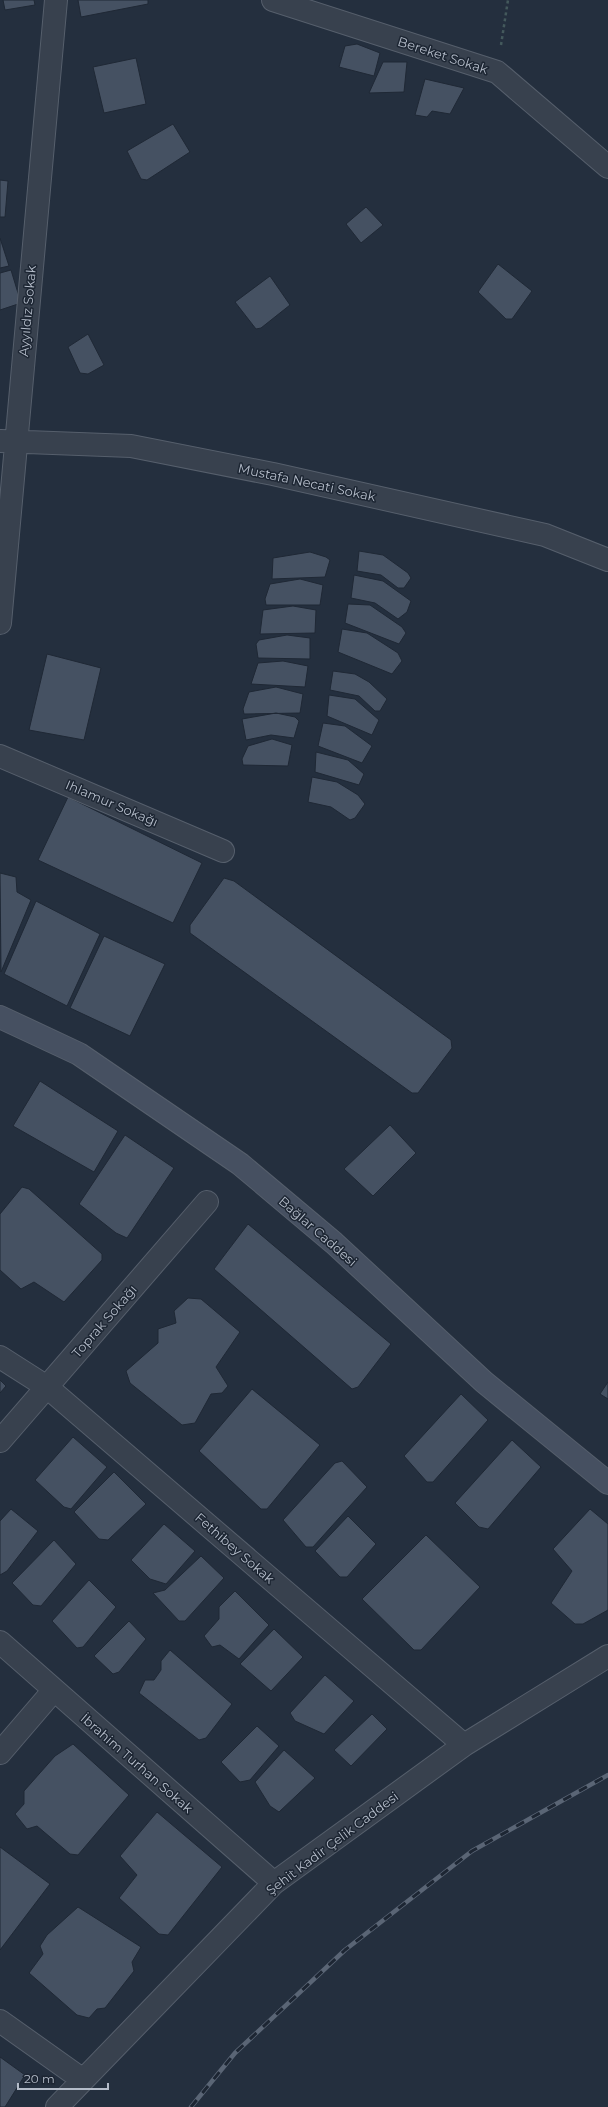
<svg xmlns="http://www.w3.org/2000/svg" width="608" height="2107" viewBox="0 0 608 2107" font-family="Montserrat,sans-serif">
  <rect width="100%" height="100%" fill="#242f3e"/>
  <path fill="#455162" stroke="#1f2835" d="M3 0H34L35 5 5 10Z
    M78 0H148V4L81 17Z
    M357 44 380 53 374 76 339 67 345 46Z
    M136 58 146 104 104 113 93 67Z
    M383 62H407L404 92 369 93Z
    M425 79 464 88 450 114 432 111 427 117 415 115Z
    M173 124 190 152 147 180 141 179 127 151Z
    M0 180 8 181 5 217H0Z
    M366 207 383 225 361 243 346 224Z
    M0 238 9 266 0 268Z
    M498 264 532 291 512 319H506L478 292Z
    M11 270 21 303 0 310V273Z
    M270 276 290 305 261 328 256 329 235 302Z
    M88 334 104 365 88 374 80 373 68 347Z
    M359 551 383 555 408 573 411 578 404 588H398L381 575 357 571Z
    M310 552 326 557 330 560 325 577 272 579 273 558Z
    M354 575 383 581 411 601 407 612 398 619 375 603 351 598Z
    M300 579 323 585 320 605H266L265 599 270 584Z
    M348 604 370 605 402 627 406 633 399 644 345 623Z
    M293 606 316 610 315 633 260 634 263 610Z
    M342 629 367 633 398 653 402 661 392 674 338 652Z
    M287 635 310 638V659L258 658 256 644 259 640Z
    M47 654 101 668 84 740 29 730Z
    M283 661 308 666 305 687 251 684 258 663Z
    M333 671 355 674 369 682 387 699 380 711H375L359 696 330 690Z
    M276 687 303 694 300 713 244 714 243 709 249 692Z
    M329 695 355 699 379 720 372 735 327 716Z
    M276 713 295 717 299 721 294 738 271 735 246 740 242 719Z
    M323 723 345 726 372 746 362 763 318 746Z
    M272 739 292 745 288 766 243 765 242 759 248 746Z
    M316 752 348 760 364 774 359 785 315 772Z
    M312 777 337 782 358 795 365 804 355 818 350 820 331 807 308 802Z
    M68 797 202 863 173 923 38 860Z
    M0 873 16 877 17 892 31 900 1 972Z
    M224 878 234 881 451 1040 452 1048 418 1093H412L190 933V925Z
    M36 901 100 934 67 1006 4 974Z
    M104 936 165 964 130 1036 70 1008Z
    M40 1081 118 1131 94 1172 13 1126Z
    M390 1125 416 1153 373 1196 344 1169Z
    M125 1135 174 1168 127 1238 116 1233 79 1204Z
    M22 1187 29 1189 102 1254V1260L64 1302 34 1282 21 1289 0 1270V1214Z
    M248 1224 391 1344 358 1387 352 1389 214 1269Z
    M188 1298 201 1299 240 1332 216 1367 228 1386 222 1393 211 1394 195 1423 182 1425 130 1383 126 1371 158 1343V1329L176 1323 174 1311Z
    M0 1380 6 1386 0 1393Z
    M608 1382V1399L600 1394Z
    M252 1389 320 1445 267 1509H261L199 1451Z
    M461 1394 488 1420 433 1482H427L404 1456Z
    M73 1437 107 1467 71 1509 64 1507 35 1480Z
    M512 1440 541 1467 488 1529 479 1527 455 1503Z
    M342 1461 367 1487 313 1547H306L283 1520 335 1463Z
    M114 1472 146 1504 108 1540 99 1539 74 1512Z
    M11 1509 38 1531 7 1571 0 1575V1521Z
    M590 1509 608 1524V1610L583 1624H575L551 1603 572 1571 553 1549Z
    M348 1516 376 1544 347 1577H340L315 1551Z
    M164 1524 195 1551 166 1584 150 1579 131 1560Z
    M426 1535 480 1587 421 1650H414L362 1599Z
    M54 1540 76 1564 41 1606 33 1605 12 1583Z
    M201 1556 224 1578 185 1621H179L153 1593 165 1590Z
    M89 1580 116 1607 83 1647 77 1648 52 1621Z
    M235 1591 269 1625 239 1659 220 1645 212 1647 204 1636 219 1619V1607Z
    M129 1621 146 1639 119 1672 113 1674 94 1656Z
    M274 1629 303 1657 271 1691 240 1664Z
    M170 1650 232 1704 206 1738 199 1740 139 1693 145 1680H154L161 1670V1661Z
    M325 1675 354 1701 324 1734 295 1721 290 1713Z
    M372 1714 387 1729 351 1766 334 1750Z
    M257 1726 279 1746 250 1780 240 1782 221 1762Z
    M73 1744 129 1795 78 1855 70 1854 37 1826 27 1829 15 1814 24 1804V1791L55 1756Z
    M284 1750 315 1778 279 1812 270 1806 255 1782Z
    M157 1812 222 1867 168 1935 159 1934 119 1898 137 1875 120 1856Z
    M0 1847 50 1884 0 1950Z
    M78 1907 141 1947 132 1962 134 1971 105 2008 97 2009 89 2018 77 2015 29 1973 43 1954 40 1946 47 1935Z
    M0 2057 25 2075 5 2107H0Z"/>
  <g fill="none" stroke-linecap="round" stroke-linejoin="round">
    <defs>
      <path id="minor" d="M273 0 497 72 608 167
        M1 441 131 446 273 474 545 535 608 560
        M0 623 56 0
        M0 756 223 851
        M0 1357 47 1387 464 1745
        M0 1441 207 1202
        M0 1642 274 1883
        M0 1753 54 1690
        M0 2021 83 2080
        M57 2107 274 1883 464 1745 608 1656"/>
      <path id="secondary" d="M0 1017 79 1054 240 1164 334 1243 484 1382 608 1483"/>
    </defs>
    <use href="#minor" stroke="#565f6c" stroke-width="24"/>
    <use href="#secondary" stroke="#565f6c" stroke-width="24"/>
    <path stroke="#44595c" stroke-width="2.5" stroke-dasharray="3 3" stroke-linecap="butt" d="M501 45 508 0"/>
    <use href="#minor" stroke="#38414e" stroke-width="22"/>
    <use href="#secondary" stroke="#465061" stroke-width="22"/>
    <defs>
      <path id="rail" d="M191 2107 235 2053 345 1950 472 1851 608 1775"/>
    </defs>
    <use href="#rail" stroke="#5a6575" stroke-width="4.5"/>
    <use href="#rail" stroke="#1d2633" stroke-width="3" stroke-dasharray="9" stroke-linecap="butt"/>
  </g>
  <g text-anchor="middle" stroke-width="3" stroke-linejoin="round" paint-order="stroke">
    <g font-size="13" fill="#b4bcc9" stroke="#1d2633">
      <text transform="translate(443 55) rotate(18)" y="5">Bereket Sokak</text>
      <text transform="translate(27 311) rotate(-85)" y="5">Ayyıldız Sokak</text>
      <text transform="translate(307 482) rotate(12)" y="5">Mustafa Necati Sokak</text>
      <text transform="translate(112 803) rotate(23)" y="5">Ihlamur Sokağı</text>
      <text transform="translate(318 1231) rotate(41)" y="5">Bağlar Caddesi</text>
      <text transform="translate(104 1321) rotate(-49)" y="5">Toprak Sokağı</text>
      <text transform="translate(235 1548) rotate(41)" y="5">Fethibey Sokak</text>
      <text transform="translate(137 1763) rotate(41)" y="5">İbrahim Turhan Sokak</text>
      <text transform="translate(332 1843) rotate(-37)" y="5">Şehit Kadir Çelik Caddesi</text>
    </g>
  </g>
  <path d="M18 2083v6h90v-6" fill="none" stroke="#b4bcc9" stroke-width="2"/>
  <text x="24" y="2083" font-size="12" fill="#b4bcc9" stroke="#1d2633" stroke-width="3" paint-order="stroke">20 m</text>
</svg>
